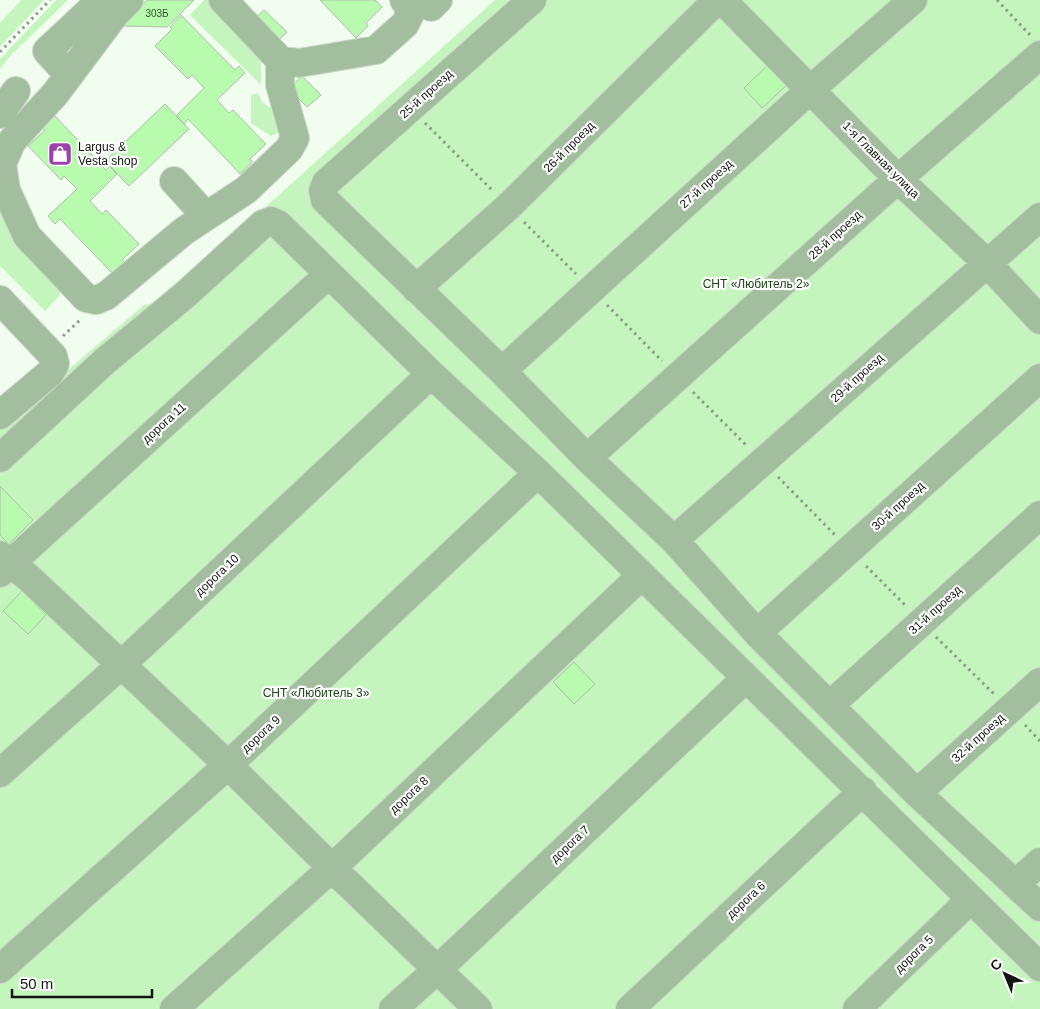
<svg xmlns="http://www.w3.org/2000/svg" width="1040" height="1009" viewBox="0 0 1040 1009" font-family="Helvetica,sans-serif">
  <rect width="100%" height="100%" fill="#f1fdef"/>
  <path fill="#c4f5bc" d="M21 0H44L0 47V23Z
    M56 0H68L12 54 0 69V59Z
    M204 0H211L261 55V85L190 15Z
    M495 0H1040V1009H0V428L144 305 151 304 270 203Z
    M258 93 262 102 271 108 278 133 271 136 251 123V95Z
    M0 213H9L58 279 60 295 45 311 0 266Z"/>
  <path fill="#b8faae" stroke="#b0bcae" d="M147 0H194L167 27 120 26Z
    M320 0H375L382 7 366 23 368 26 356 38Z
    M264 10 287 32 274 45 252 22Z
    M181 15 235 70 239 66 245 73 217 100 229 113 233 110 266 144 250 159 252 162 240 174 188 119 184 124 176 116 204 88 192 75 188 79 155 46 172 29 170 27Z
    M769 64 788 84 762 108 744 88Z
    M302 76 321 95 307 107 289 89Z
    M165 104 189 129 129 186 105 161Z
    M55 116 106 170 110 166 117 174 90 201 102 214 106 210 139 244 122 260 125 262 113 274 60 219 55 224 48 216 77 189 64 176 61 180 28 146 45 130 42 128Z
    M0 486 33 520 9 544 0 535Z
    M22 591 46 615 28 634 3 611Z
    M574 662 595 684 574 704 553 682Z"/>
  <g fill="none" stroke-linecap="round" stroke-linejoin="round">
    <defs>
      <path id="minor" d="M532 0 326 183 323 191 325 200 502 371 587 458 674 540 757 633 917 793 1040 907
        M722 0 898 179 987 263 1040 320
        M431 7 438 0
        M280 60 299 63 376 50 405 24 410 14 407 4 404 0
        M69 75 47 51 96 5 115 14
        M0 114 16 91
        M174 181 206 216
        M6 190 27 236 86 298 96 300 106 296 184 231 246 190 289 149 295 138 280 85V60L223 0
        M0 196 6 190 2 164 12 141 55 94 115 14 129 0
        M416 289 509 206 717 0
        M0 300 53 356 55 364 50 373 0 415
        M502 371 811 89 913 0
        M0 458 105 361 185 295 263 224 271 221 278 224 431 374 538 473 1040 967
        M587 458 898 179 1040 55
        M674 540 1040 217
        M0 555 29 578 228 765 332 868 478 1009
        M0 573 329 274
        M757 633 1040 378
        M830 705 1040 515
        M0 773 121 665 431 374
        M917 793 1040 682
        M1015 884 1040 862
        M0 969 228 765 538 473
        M174 1009 332 868 641 576
        M393 1009 437 970 746 678
        M630 1009 863 791
        M857 1009 971 899"/>
    </defs>
    <use href="#minor" stroke="#cdd8cb" stroke-width="30"/>
    <path stroke="#929a90" stroke-width="3" stroke-dasharray="2.5 4" stroke-linecap="butt" d="M997 0 1031 36
      M0 52 50 0
      M425 123 493 191
      M524 222 576 274
      M607 305 662 361
      M63 336 80 320
      M693 392 747 446
      M778 477 835 535
      M866 566 906 606
      M936 637 994 694
      M1025 725 1040 741"/>
    <use href="#minor" stroke="#a3be9e" stroke-width="28"/>
  </g>
  <defs>
    <symbol id="shop-square" viewBox="-11 -11 22 22"><rect x="-9" y="-9" width="18" height="18" rx="4" fill="#9d42ad" stroke="#fff"/><path d="M-5-2.5h2.3a2.7 3.5 0 0 1 5.4 0H5L5.5 6h-11ZM-1.5-2.5h3a1.5 2.3 0 0 0-3 0Z" fill="#fff"/></symbol>
  </defs>
  <g fill-rule="evenodd">
    <use href="#shop-square" x="46" y="140" width="28" height="28"/>
  </g>
  <g text-anchor="middle" stroke-width="4.5" stroke-linejoin="round" paint-order="stroke">
    <g font-size="10" fill="#3c4f38">
      <text x="157" y="17">303Б</text>
    </g>
    <g font-size="12" fill="#121611" stroke="#fff">
      <text transform="translate(426 94) rotate(-42)" y="4">25-й проезд</text>
      <text transform="translate(569 147) rotate(-45)" y="4">26-й проезд</text>
      <text transform="translate(881 160) rotate(45)" y="4">1-я Главная улица</text>
      <text transform="translate(706 184) rotate(-42)" y="4">27-й проезд</text>
      <text transform="translate(835 235) rotate(-42)" y="4">28-й проезд</text>
      <text transform="translate(857 378) rotate(-42)" y="4">29-й проезд</text>
      <text transform="translate(164 423) rotate(-42)" y="4">дорога 11</text>
      <text transform="translate(898 506) rotate(-42)" y="4">30-й проезд</text>
      <text transform="translate(217 575) rotate(-43)" y="4">дорога 10</text>
      <text transform="translate(935 610) rotate(-42)" y="4">31-й проезд</text>
      <text transform="translate(261 734) rotate(-43)" y="4">дорога 9</text>
      <text transform="translate(978 738) rotate(-42)" y="4">32-й проезд</text>
      <text transform="translate(409 795) rotate(-43)" y="4">дорога 8</text>
      <text transform="translate(570 844) rotate(-43)" y="4">дорога 7</text>
      <text transform="translate(746 900) rotate(-43)" y="4">дорога 6</text>
      <text transform="translate(914 954) rotate(-44)" y="4">дорога 5</text>
    </g>
    <g font-size="12" fill="#121611" stroke="#fff" text-anchor="start">
      <text x="78" y="151">Largus &amp;<tspan x="78" dy="14">Vesta shop</tspan></text>
    </g>
    <g font-size="12" fill="#1b4515" stroke="#fff">
      <text x="756" y="288">СНТ «Любитель 2»</text>
      <text x="316" y="697">СНТ «Любитель 3»</text>
    </g>
  </g>
  <g transform="translate(1005 974) rotate(316)" stroke="#ffffff" stroke-width="4" paint-order="stroke">
  <path d="M0-4L9 19L0 12L-9 19Z" fill="#121611"/>
  <text y="-8" font-size="14" font-weight="bold" text-anchor="middle" fill="#121611">С</text>
  </g>
  <path d="M12 989v8h140v-8" fill="none" stroke="#121611" stroke-width="2.5"/>
  <text x="20" y="989" font-size="15" fill="#121611" stroke="#ffffff" stroke-width="4" paint-order="stroke">50 m</text>
</svg>
